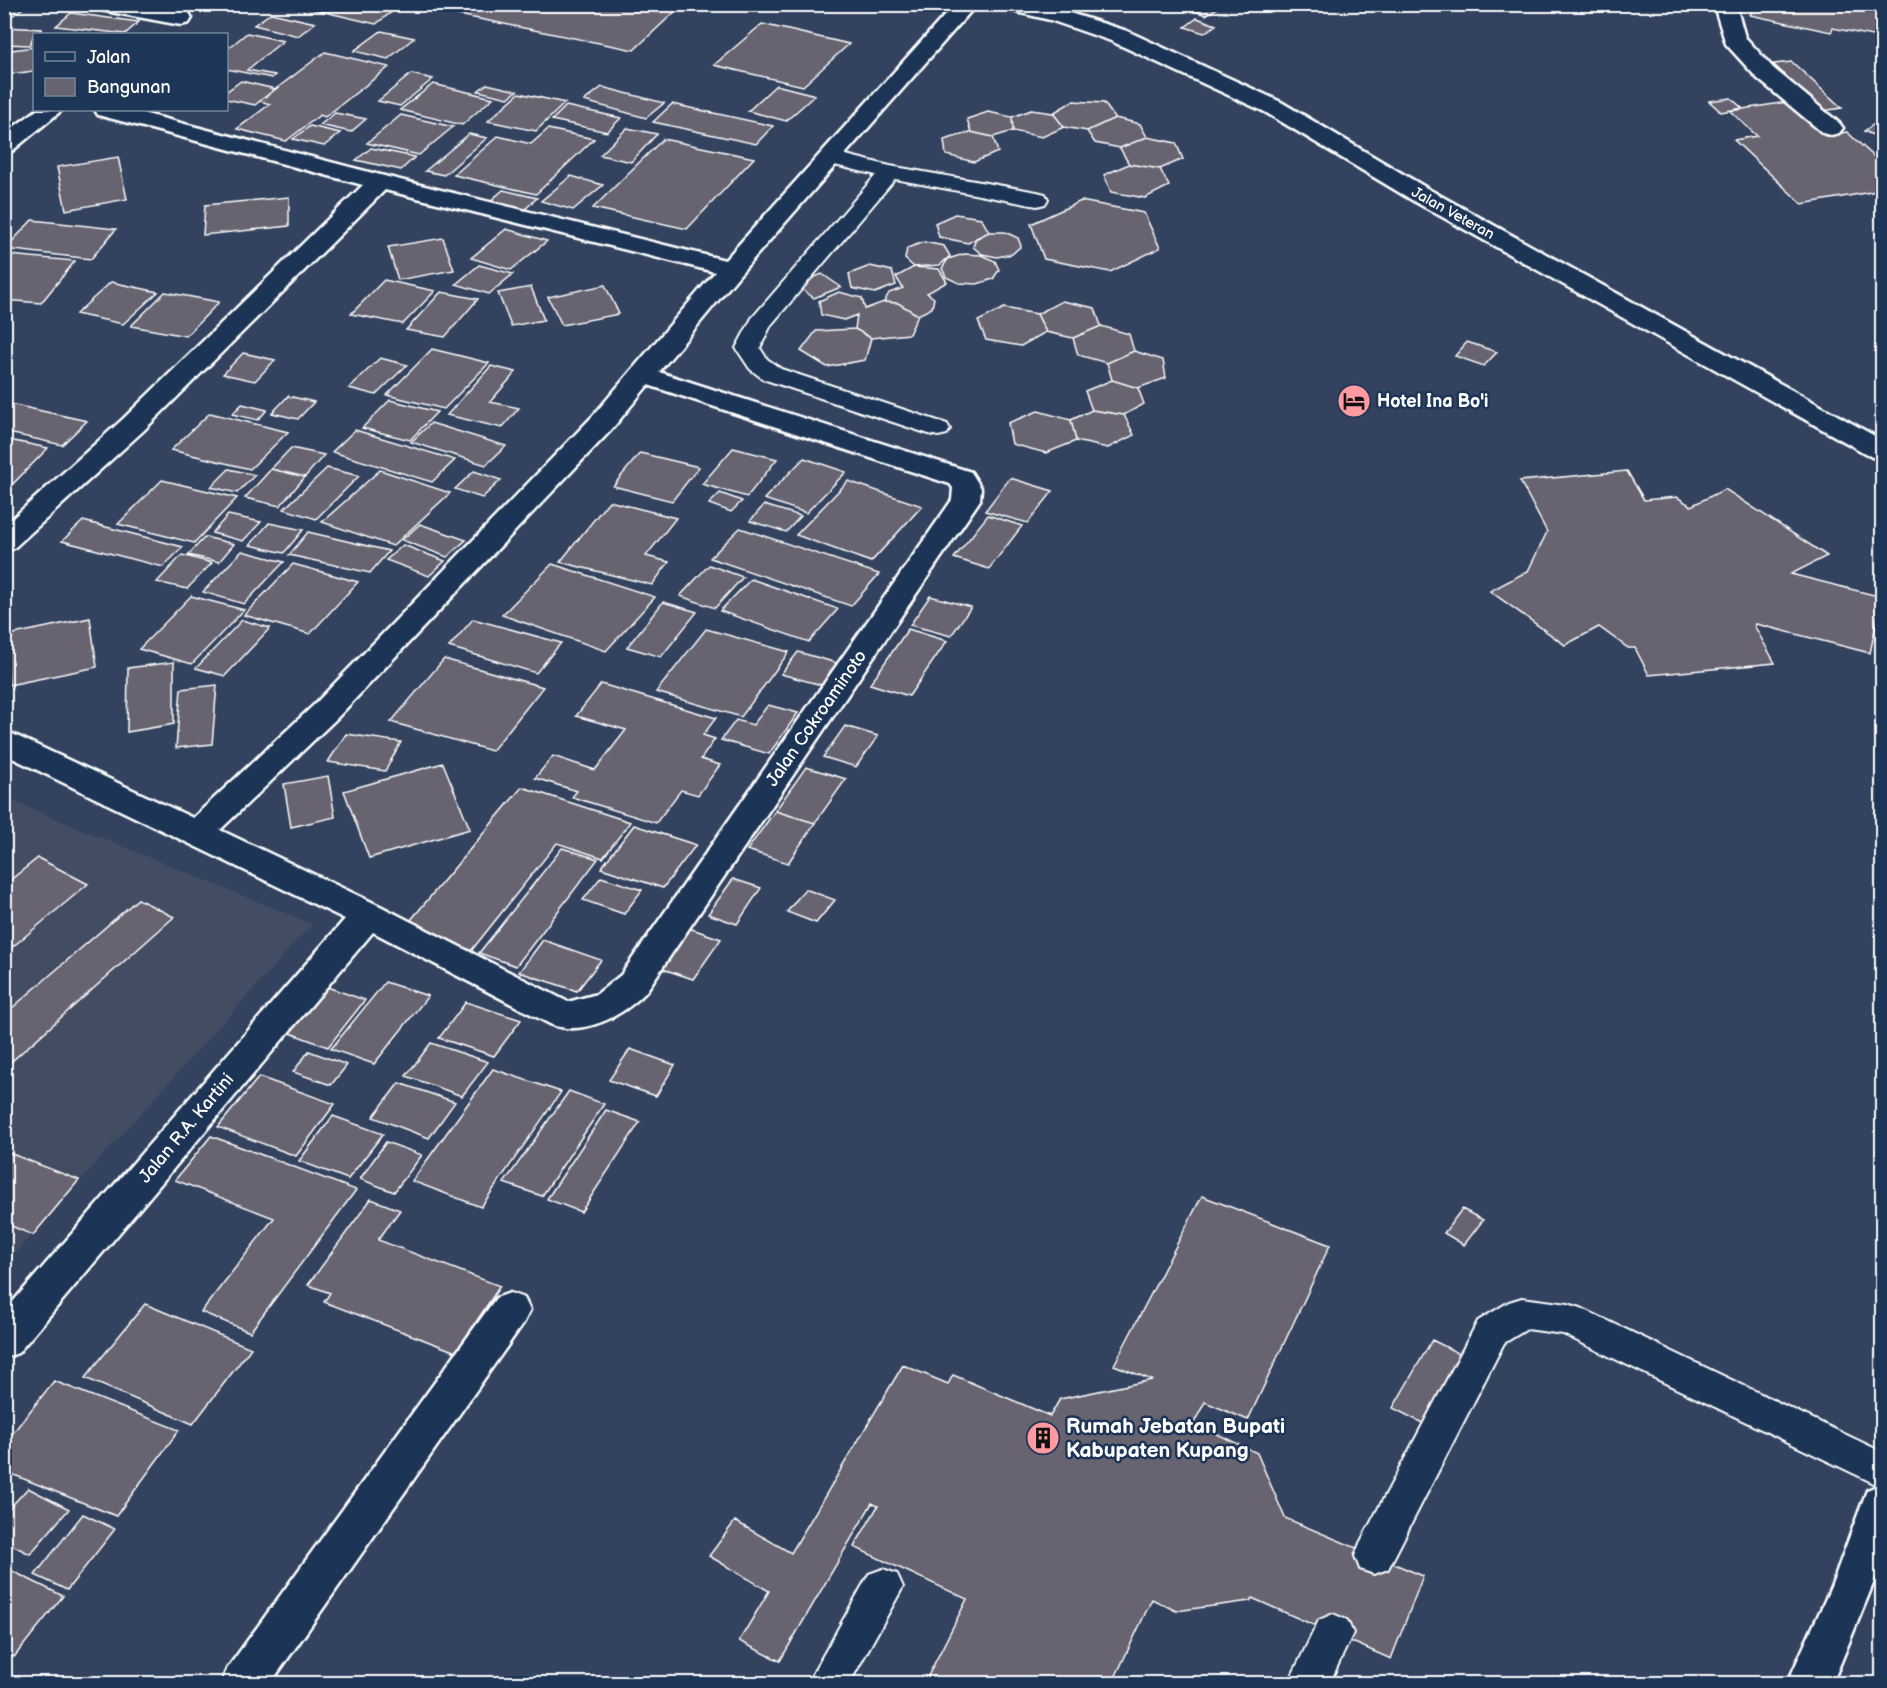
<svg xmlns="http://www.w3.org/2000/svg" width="1887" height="1688" viewBox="0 0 1887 1688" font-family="'Balsamiq Sans',sans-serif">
  <rect width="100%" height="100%" fill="#33435f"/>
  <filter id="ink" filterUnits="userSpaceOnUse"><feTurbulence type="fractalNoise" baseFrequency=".0167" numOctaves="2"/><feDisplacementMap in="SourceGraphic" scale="12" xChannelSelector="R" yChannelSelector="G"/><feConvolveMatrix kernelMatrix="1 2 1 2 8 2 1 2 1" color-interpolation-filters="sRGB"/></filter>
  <g filter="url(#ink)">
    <path fill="#434d64" d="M5 798 312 924 5 1264Z"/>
    <path fill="#676471" stroke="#fff" stroke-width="1.5" d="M4 4H26L27 5 4 22Z
      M290 4H402L376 24Z
      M460 4H683L634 50 449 13Z
      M1186 4H1224L1206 15 1182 7Z
      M1756 4H1847L1846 7 1882 14V26L1877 37 1833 28 1831 32 1750 15Z
      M1882 4V12L1850 5V4Z
      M71 13 139 22 125 34 56 26Z
      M271 13 315 23 298 36 254 25Z
      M1197 18 1216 25 1204 33 1185 27Z
      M762 24 849 44 803 86 714 65Z
      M4 27 42 29 38 34H34L30 45 4 44Z
      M381 31 414 38 388 59 354 51Z
      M247 33 283 41 247 70 275 75 272 78 226 69V50Z
      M34 47V71L4 75V51Z
      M325 52 389 67 325 117 320 115 286 141 237 129 270 104 260 101Z
      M1792 62 1842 108 1823 111 1773 64Z
      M411 74 433 79 400 106 378 101Z
      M241 81 275 89 255 105 226 99V92Z
      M433 84 493 98 462 125 400 110Z
      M487 84 517 91 508 98 478 91Z
      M776 85 815 95 786 121 748 111Z
      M602 87 664 103 646 118 584 101Z
      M519 93 565 103 536 131 488 121Z
      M1731 98 1742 108 1721 112 1709 101Z
      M1073 101 1104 103 1115 118 1087 131 1064 127 1053 113Z
      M1787 102 1825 136 1847 132 1882 164V190L1802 204 1734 140 1757 136 1730 111Z
      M672 104 773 126 756 144 653 122Z
      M566 106 621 118 607 132 552 120Z
      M1031 110 1053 113 1064 127 1042 137 1013 131 1012 117Z
      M988 112 1012 117 1013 131 993 137 971 132 967 119Z
      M335 113 366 119 351 132 320 125Z
      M401 115 453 127 419 155 367 143Z
      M1115 118 1140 124 1147 137 1120 148 1095 143 1087 131Z
      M1882 119V139L1864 131Z
      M310 126 340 133 324 146 293 139Z
      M627 128 657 134 631 162 600 155Z
      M548 129 594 139 536 194 454 175 498 136 531 144Z
      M971 132 993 137 998 152 974 162 946 155 944 140Z
      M469 134 487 138 444 175 425 171Z
      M1147 137 1176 143 1183 159 1160 169 1129 164 1120 148Z
      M663 139 754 158 687 229 593 208Z
      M371 148 415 157 401 170 356 160Z
      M118 157 127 199 66 210 57 167Z
      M1129 164 1160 169 1169 186 1145 198 1111 192 1104 175Z
      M571 176 603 185 573 210 541 201Z
      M503 190 537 198 521 213 487 204Z
      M289 197V226L203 235 205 205Z
      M1081 201 1144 213 1160 248 1110 272 1044 259 1031 224Z
      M955 214 981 218 989 232 968 243 939 237 935 223Z
      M32 220 116 229 91 259 5 249Z
      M506 229 547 241 511 270 471 258Z
      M989 232H1005L1018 238 1021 246 1012 254 997 257 982 254 973 247 976 238Z
      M443 238 454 270 398 280 388 247Z
      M924 242 944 246 950 256 940 265 914 267 905 259 907 248Z
      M964 254 981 255 995 261 999 270 993 279 977 284 959 283 946 277 942 268 948 259Z
      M9 255 75 261 41 303 4 300V260Z
      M479 265 513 274 489 294 456 284Z
      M870 266 892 271 896 285 875 293 852 288 849 274Z
      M914 267 939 269 947 282 927 293 934 298 932 308 918 315 898 303 884 302 889 293 903 288 896 277Z
      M822 274 841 287 814 298 796 285Z
      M384 280 435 291 403 324 351 314Z
      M111 282 158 292 123 324 76 314Z
      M605 285 619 314 562 325 548 297Z
      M531 287 544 320 511 326 498 293Z
      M165 292 219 302 186 336 131 326Z
      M441 292 478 299 445 337 406 330Z
      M839 292 862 298 865 309 884 302 898 303 918 315 909 334 871 338 855 329 857 315 844 320 821 315 819 301Z
      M1062 301 1095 308 1101 326 1073 338 1046 332 1037 314Z
      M1004 308 1037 314 1046 332 1021 346 986 340 978 321Z
      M1101 326 1129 334 1134 351 1107 363 1078 355 1073 338Z
      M855 329 871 338 865 360 827 367 801 351 816 331Z
      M1467 342 1497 352 1484 366 1455 356Z
      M432 349 489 363 444 409 387 395Z
      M1134 351 1163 360 1166 378 1138 388 1112 380 1107 363Z
      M243 353 275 360 255 381 223 374Z
      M380 358 407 365 376 395 349 388Z
      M491 366 516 372 490 402 519 408 502 428 447 415Z
      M1112 380 1138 388 1144 404 1124 415 1092 410 1085 391Z
      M288 396 314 402 298 419 272 413Z
      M390 400 437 412 410 440 362 428Z
      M10 404 87 421 62 445 4 432V408Z
      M242 404 267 410 258 420 232 414Z
      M1092 410 1124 415 1134 435 1108 448 1076 441 1071 420Z
      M1038 411 1071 420 1076 441 1046 453 1012 444 1008 423Z
      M210 413 288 432 250 469 171 450Z
      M431 423 506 446 486 465 411 442Z
      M355 430 455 460 432 482 332 452Z
      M4 439 48 448 5 492H4Z
      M291 448 324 455 305 477 271 469Z
      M733 448 777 459 747 497 702 484Z
      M640 453 699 467 672 501 613 486Z
      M804 458 846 472 806 513 764 499Z
      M327 468 359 476 316 519 284 509Z
      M229 469 255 475 237 493 211 487Z
      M271 469 305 477 280 506 245 498Z
      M380 470 450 493 393 546 322 522Z
      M474 471 501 480 482 498 455 489Z
      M1627 471 1644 500 1677 497 1691 506 1725 489 1827 556 1791 574 1882 597 1870 653 1756 624 1755 627 1775 663 1649 675 1635 648H1628L1599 627 1565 645 1490 591 1528 571 1547 532 1520 481Z
      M1010 478 1053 491 1028 523 985 511Z
      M162 480 237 498 194 543 118 524Z
      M848 481 922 506 871 562 796 535Z
      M720 493 742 501 731 512 709 504Z
      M609 501 676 518 646 556 669 562 652 585 560 562Z
      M764 505 801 516 786 532 750 521Z
      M228 515 261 522 243 541 212 533Z
      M988 515 1022 526 989 569 954 558Z
      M83 521 183 547 163 567 62 541Z
      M269 523 303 530 284 553 250 545Z
      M420 524 466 540 447 557 402 540Z
      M740 528 879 574 851 606 710 558Z
      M308 532 389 551 370 573 289 555Z
      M205 537 234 544 219 562 188 555Z
      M403 545 445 561 429 576 386 560Z
      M242 551 284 562 244 604 203 592Z
      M182 555 212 563 187 589 157 582Z
      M293 564 358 582 310 634 244 615Z
      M552 564 655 597 606 651 502 615Z
      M709 565 743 577 715 608 680 596Z
      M751 579 838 609 809 642 720 611Z
      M191 596 244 610 192 664 139 649Z
      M930 596 971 607 951 636 910 625Z
      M663 602 697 612 661 657 627 647Z
      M90 618 97 667 9 685 4 636Z
      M473 619 561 643 536 673 449 647Z
      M242 620 270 628 225 676 196 668Z
      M706 629 789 652 741 717 656 692Z
      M908 629 947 641 909 696 870 684Z
      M798 652 844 665 828 687 781 674Z
      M444 659 543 687 492 751 391 722Z
      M174 662V724L127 732 128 668Z
      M601 684 716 718 703 735 715 739 701 759 720 765 698 795 681 790 656 823 572 797 577 791 535 778 553 756 595 770 626 730 576 716Z
      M217 685 212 744 176 748 181 689Z
      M768 705 798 713 769 754 721 740 736 720 753 725Z
      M845 726 878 736 856 767 823 757Z
      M346 734 401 742 385 771 328 762Z
      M443 763 470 829 369 858 344 791Z
      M806 767 846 779 815 823 775 811Z
      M328 776 335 817 291 827 284 784Z
      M522 787 630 822 603 858 557 843 471 951 405 927Z
      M775 811 815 823 788 863 747 850Z
      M634 825 696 845 663 888 601 868Z
      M562 848 598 859 516 966 479 953Z
      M38 858 88 884 4 954V885Z
      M601 877 642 890 624 914 583 900Z
      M733 879 761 888 737 924 708 914Z
      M805 889 835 900 816 923 787 912Z
      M138 899 174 917 4 1068V1015Z
      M689 928 721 939 693 979 660 968Z
      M543 940 601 960 577 991 519 972Z
      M385 982 428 996 374 1064 331 1049Z
      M324 986 365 1000 328 1047 287 1032Z
      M466 1002 521 1020 494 1056 439 1038Z
      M431 1043 488 1062 462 1096 406 1076Z
      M630 1049 675 1065 656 1096 609 1080Z
      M309 1051 347 1065 331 1085 293 1072Z
      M493 1069 561 1092 481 1207 412 1181Z
      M259 1077 335 1104 296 1156 218 1127Z
      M399 1083 455 1102 429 1138 373 1117Z
      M569 1091 604 1104 542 1196 504 1183Z
      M606 1110 640 1122 581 1212 547 1199Z
      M333 1116 383 1134 348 1179 299 1161Z
      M211 1136 356 1190 250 1332 201 1312 274 1218 175 1180Z
      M386 1142 422 1155 394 1192 360 1179Z
      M4 1151 79 1180 33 1235 4 1223Z
      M1202 1196 1330 1245 1248 1420 1205 1402 1194 1423 1257 1453 1285 1518 1423 1576 1391 1659 1252 1598 1250 1601 1176 1611 1152 1599 1112 1684H924L967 1599 854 1547 878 1506 872 1503 780 1661 739 1641 769 1591 709 1556 735 1521 791 1553 903 1365 948 1384 953 1375 1050 1416 1060 1399 1152 1380 1114 1365Z
      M371 1199 400 1210 378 1240 500 1286 456 1352 324 1302 330 1293 308 1285Z
      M1462 1209 1483 1220 1464 1245 1444 1233Z
      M145 1304 251 1348 193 1424 85 1378Z
      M1432 1340 1468 1358 1430 1427 1393 1408Z
      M54 1381 179 1430 116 1516 4 1471V1444Z
      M28 1488 69 1509 30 1554 4 1541V1514Z
      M83 1514 115 1529 67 1590 35 1575Z
      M4 1567 63 1596 14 1657 4 1652Z"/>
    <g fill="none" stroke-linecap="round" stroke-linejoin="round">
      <defs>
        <path id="service" d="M830 151 890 166 1037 192 1045 194 1048 199 1045 204 1037 206 895 179 771 325 760 348 767 359 781 369 947 424 950 429 947 434 938 436 929 434 763 379 750 369 736 348 752 318 876 175 822 162 819 157 822 152Z
          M1522 1298 1568 1304 1581 1308 1882 1452V1487L1563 1334 1527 1329 1504 1343 1388 1569 1374 1574 1360 1569 1355 1556 1360 1543 1478 1321 1509 1302Z
          M883 1569 897 1574 903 1587 849 1684H807L869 1574Z
          M1333 1614 1347 1620 1353 1633 1329 1684H1288L1319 1620Z"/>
        <path id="minor" d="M90 4H140L189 13 192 18 189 23 181 25 100 10 92 9Z
          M955 4H977L740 274 659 372 971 472 981 488 980 500 645 993C622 1016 585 1036 552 1025L373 932 18 1353 4 1358V1312L345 919 4 754V730L193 818 315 704 592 417 715 272 385 190 143 431 14 548 4 551V526L123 419 363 185 98 115 95 110H131L388 177 725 260ZM648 385 950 484 953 488 952 500 621 975 597 994 568 1002 380 906 220 830 337 718 612 429Z
          M1717 4H1739L1737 9 1745 37 1773 68 1839 123 1843 128 1839 133 1831 135 1823 133 1757 78 1726 44 1715 9Z
          M37 110H62L12 151 4 153V134Z
          M510 1293 524 1298 530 1310 524 1322 270 1684H221L227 1669 496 1298Z"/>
        <path id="secondary" d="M1002 4H1041L1127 31 1281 102 1430 190 1882 440V459L1872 457 1412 200 1265 112 1111 41 1050 20 1004 9Z
          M1882 1484V1562L1832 1684H1787L1831 1587 1867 1490Z"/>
      </defs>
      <use href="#service" stroke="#fff" stroke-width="4"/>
      <use href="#minor" stroke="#fff" stroke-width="5"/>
      <use href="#secondary" stroke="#fff" stroke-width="5"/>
      <use href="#service" fill="#1d3557" fill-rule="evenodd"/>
      <use href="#minor" fill="#1d3557" fill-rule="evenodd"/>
      <use href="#secondary" fill="#1d3557" fill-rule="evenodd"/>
    </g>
  </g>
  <defs>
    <symbol id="hotel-disc" viewBox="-11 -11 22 22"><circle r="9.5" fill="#ff9aa2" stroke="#1d3557"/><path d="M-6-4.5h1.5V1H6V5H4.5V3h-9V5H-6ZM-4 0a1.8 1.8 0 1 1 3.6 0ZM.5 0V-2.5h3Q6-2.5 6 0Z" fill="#111"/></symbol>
    <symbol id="building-disc" viewBox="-11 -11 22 22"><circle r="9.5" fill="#ff9aa2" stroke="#1d3557"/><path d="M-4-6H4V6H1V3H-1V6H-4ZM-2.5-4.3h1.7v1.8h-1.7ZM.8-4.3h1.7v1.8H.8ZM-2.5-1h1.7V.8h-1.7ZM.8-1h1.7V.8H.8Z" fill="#111"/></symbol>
  </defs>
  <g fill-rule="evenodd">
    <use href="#hotel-disc" x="1335" y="382" width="38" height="38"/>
    <use href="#building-disc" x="1024" y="1419" width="38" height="38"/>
  </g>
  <g text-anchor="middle" stroke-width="5" stroke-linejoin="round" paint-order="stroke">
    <g font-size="15" fill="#fff" stroke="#1d3557">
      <text transform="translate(1453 213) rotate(29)" y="5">Jalan Veteran</text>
    </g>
    <g font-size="18" font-weight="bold" fill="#fff" stroke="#1d3557" text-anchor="start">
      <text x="1377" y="407">Hotel Ina Bo'i</text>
    </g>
    <g font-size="18" fill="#fff" stroke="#1d3557">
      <text transform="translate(816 718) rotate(-55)" y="6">Jalan Cokroaminoto</text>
      <text transform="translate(186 1128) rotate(-50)" y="6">Jalan R.A. Kartini</text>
    </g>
    <g font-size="21" font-weight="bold" fill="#fff" stroke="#1d3557" text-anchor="start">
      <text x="1066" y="1433">Rumah Jebatan Bupati<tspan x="1066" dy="24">Kabupaten Kupang</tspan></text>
    </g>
  </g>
  <rect width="1887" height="1688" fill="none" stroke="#1d3557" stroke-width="24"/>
  <rect x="12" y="12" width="1863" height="1664" fill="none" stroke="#fff" stroke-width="2" filter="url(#ink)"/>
  <rect x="33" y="33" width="195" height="78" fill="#1d3557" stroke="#77869a" stroke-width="1.5"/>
  <rect x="45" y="52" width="30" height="9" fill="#1d3557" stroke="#77869a" stroke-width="1.5"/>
  <text x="87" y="63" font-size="18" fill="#ffffff">Jalan</text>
  <rect x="45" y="78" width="30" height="18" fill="#676471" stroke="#77869a" stroke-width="1.5"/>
  <text x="87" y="93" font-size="18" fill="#ffffff">Bangunan</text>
</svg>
